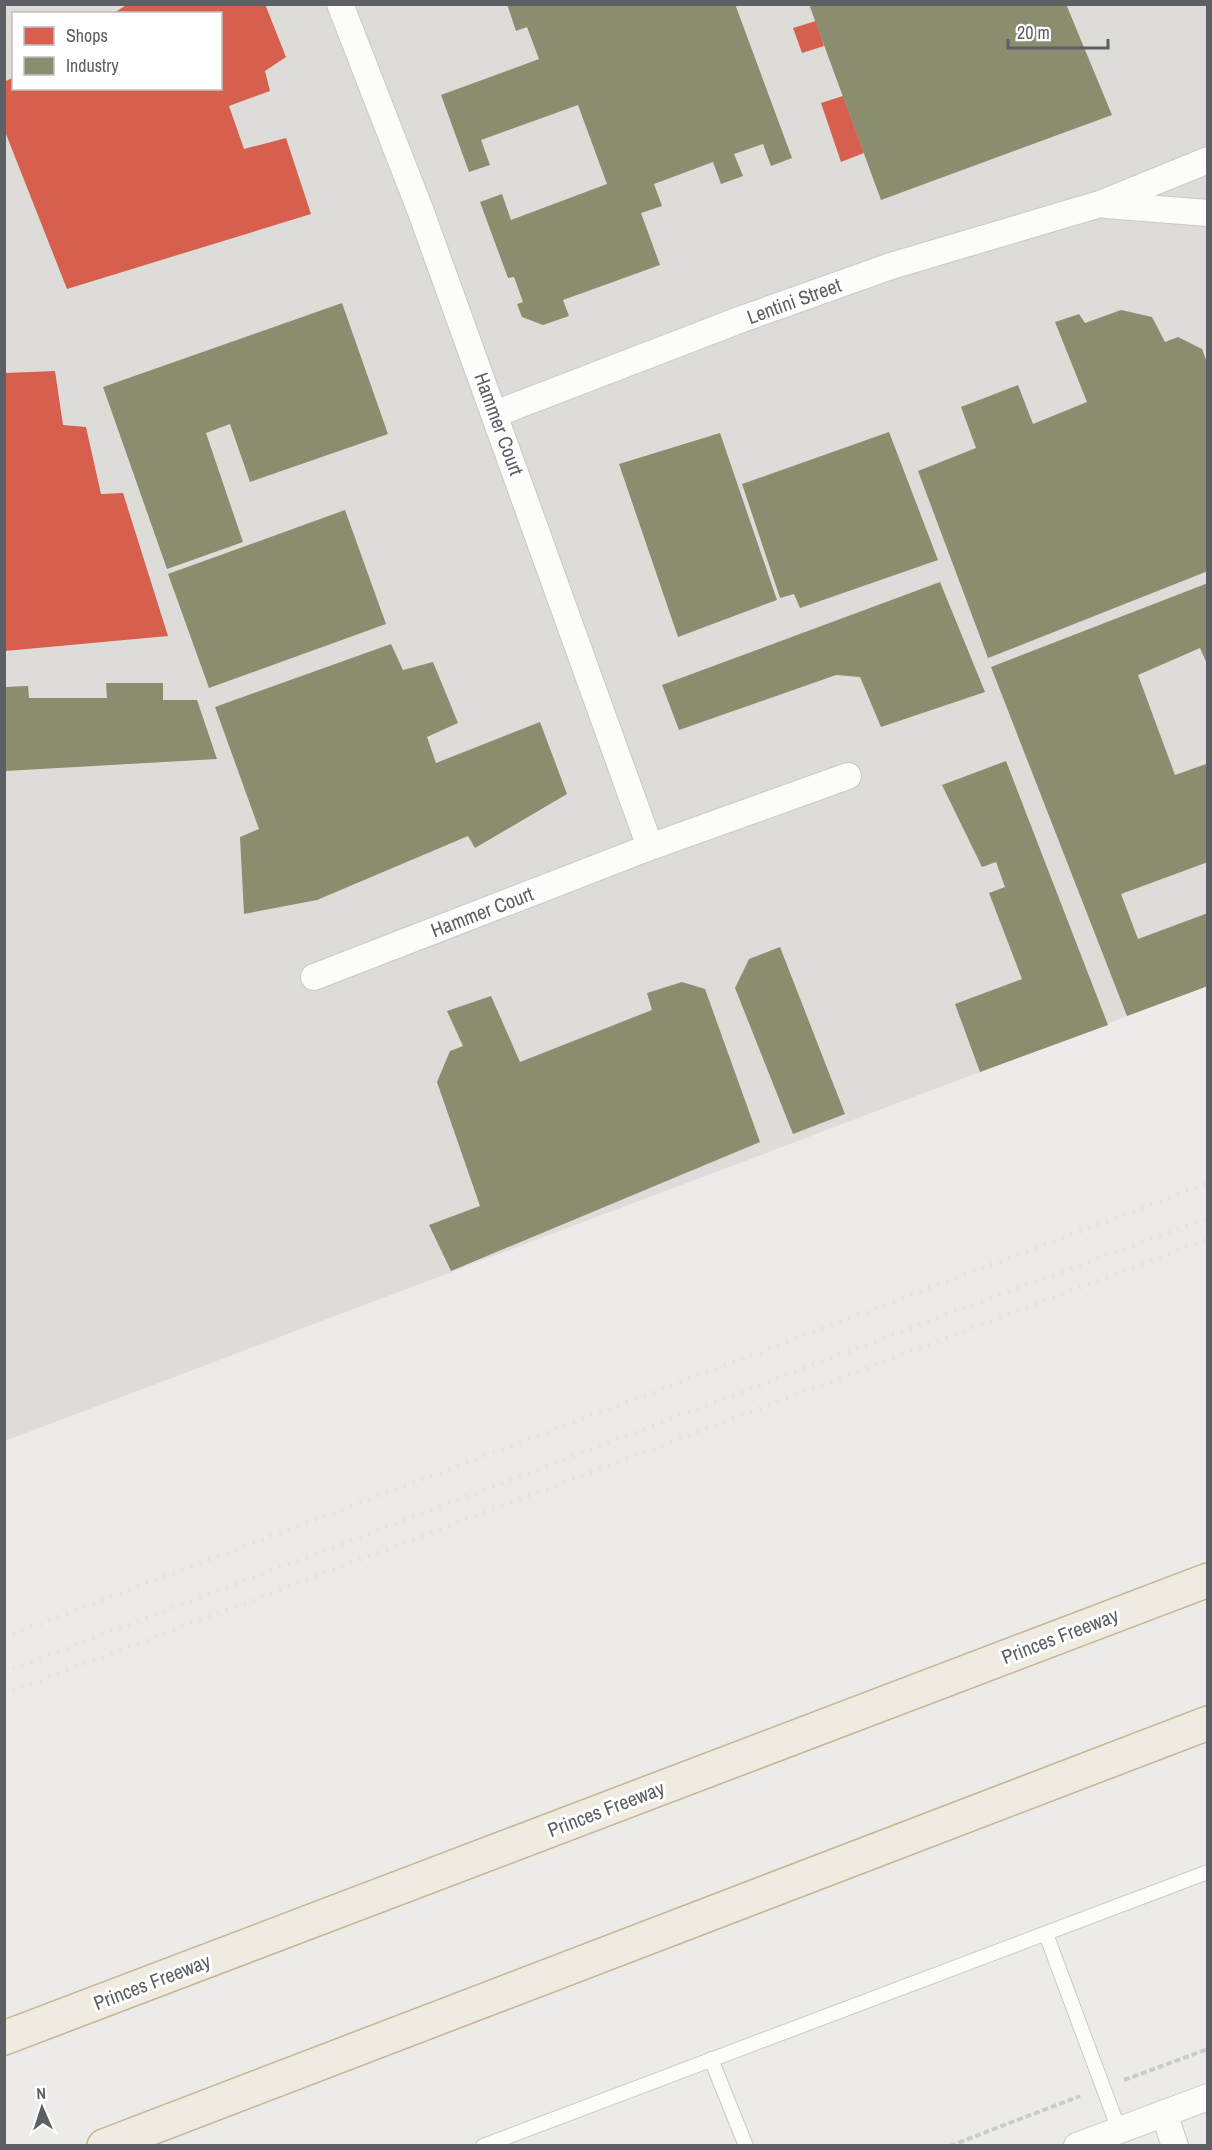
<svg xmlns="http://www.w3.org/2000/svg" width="1212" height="2150" viewBox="0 0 1212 2150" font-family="'Archivo Narrow',sans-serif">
  <rect width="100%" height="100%" fill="#ecebe7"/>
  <path fill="#dddcd8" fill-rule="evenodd" d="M5 5H1207V986L5 1441ZM14 14H220V88H14Z"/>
  <path fill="#d6604d" d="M128 4H265L286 57 265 71 270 91 229 106 244 149 286 138 311 214 67 289 4 129V82L14 77V88H220V14H112Z
    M816 21 824 46 802 53 793 28Z
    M843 96 864 153 841 162 821 103Z
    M55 371 63 425 86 427 101 494 123 493 168 636 5 651V373Z"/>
  <path fill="#8c8c6e" d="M507 4H735L792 158 771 166 763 144 734 154 743 176 721 184 713 162 654 184 662 206 641 213 660 265 563 300 569 316 543 325 522 317 517 304 523 302 514 277 508 278 480 202 502 194 511 220 607 184 578 105 481 140 490 165 469 172 441 95 539 59 527 27 516 31Z
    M811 4H1066L1112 115 881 200 810 7Z
    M342 303 388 434 250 482 230 424 206 433 243 542 167 569 103 387Z
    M1121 310 1152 317 1165 342 1178 337 1202 349 1208 365V571L988 658 918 471 976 448 961 407 1018 385 1033 424 1087 402 1055 322 1079 314 1085 323Z
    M889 432 938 560 800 608 794 594 780 598 742 484Z
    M720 433 777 600 678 637 619 464Z
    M345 510 386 624 209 688 168 574Z
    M940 582 985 692 881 727 860 677 836 675 679 730 662 685Z
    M1208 583V666L1200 648 1138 675 1175 775 1206 764 1208 767V862L1121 894 1138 939 1208 913V986L1127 1016 991 667Z
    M391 644 403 670 433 662 458 723 427 737 436 763 540 722 567 794 475 848 468 836 317 900 244 914 240 837 259 829 215 707Z
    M106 683H163V700H197L217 759 5 771V687L28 686 29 698H107Z
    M1006 761 1108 1025 980 1072 955 1004 1022 979 989 893 1005 887 996 862 982 867 942 785Z
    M780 947 845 1114 793 1134 735 988 749 959Z
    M682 982 705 989 760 1142 451 1271 429 1225 480 1206 437 1082 450 1051 463 1046 447 1011 491 996 520 1062 652 1010 647 993Z"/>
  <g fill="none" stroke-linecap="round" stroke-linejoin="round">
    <defs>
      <path id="lane" d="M1046 1934 1119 2130
        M711 2059 746 2146
        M483 2146 1208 1872"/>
      <path id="street" d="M340 4 421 212 650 847
        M1106 205 1208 213
        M495 414 742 319 891 266 1100 204 1208 160
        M314 977 650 847 848 776
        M1164 2113 1175 2146
        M1077 2146 1208 2097"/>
      <path id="highway" d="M4 2038 1208 1580
        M104 2146 1208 1723"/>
    </defs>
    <use href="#lane" stroke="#c9c9c9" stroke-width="16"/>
    <use href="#street" stroke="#c9c9c9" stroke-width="28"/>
    <use href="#highway" stroke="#c4b493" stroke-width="36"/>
    <path stroke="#c8cdc9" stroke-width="4" stroke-dasharray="6 3" stroke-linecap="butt" d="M1124 2080 1208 2049
      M950 2146 1080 2096"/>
    <use href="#lane" stroke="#fcfcfb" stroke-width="14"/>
    <use href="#street" stroke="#fcfcfb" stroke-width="26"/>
    <use href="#highway" stroke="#efebe0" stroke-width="33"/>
    <path stroke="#e3e2e2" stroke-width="4.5" stroke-dasharray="1.5 8" stroke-linecap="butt" d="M4 1637 1208 1183
      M4 1672 950 1313 1208 1218
      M4 1694 1208 1239"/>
  </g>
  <g text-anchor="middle" stroke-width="6" stroke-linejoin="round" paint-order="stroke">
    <g font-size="20" fill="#5c6065" stroke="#fff">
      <text transform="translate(794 301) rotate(-20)" y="7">Lentini Street</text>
      <text transform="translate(499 424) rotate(70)" y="7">Hammer Court</text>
      <text transform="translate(482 912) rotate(-21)" y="7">Hammer Court</text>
      <text transform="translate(1060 1636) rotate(-21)" y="7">Princes Freeway</text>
      <text transform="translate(606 1809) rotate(-21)" y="7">Princes Freeway</text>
      <text transform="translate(152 1982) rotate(-21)" y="7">Princes Freeway</text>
    </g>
  </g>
  <rect width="1212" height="2150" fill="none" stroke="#5c6065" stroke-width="12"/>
  <rect x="12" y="12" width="210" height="78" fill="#ffffff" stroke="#bebfc1" stroke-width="1.5"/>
  <rect x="24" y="27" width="30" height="18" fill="#d6604d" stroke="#bebfc1" stroke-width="1.5"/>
  <text x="66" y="42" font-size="18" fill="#5c6065">Shops</text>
  <rect x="24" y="57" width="30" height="18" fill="#8c8c6e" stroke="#bebfc1" stroke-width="1.5"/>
  <text x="66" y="72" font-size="18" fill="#5c6065">Industry</text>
  <g transform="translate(42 2108) rotate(357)" stroke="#ffffff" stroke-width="4.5" paint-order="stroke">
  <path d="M0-4.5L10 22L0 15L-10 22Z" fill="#5c6065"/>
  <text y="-9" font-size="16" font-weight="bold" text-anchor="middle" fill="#5c6065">N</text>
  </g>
  <path d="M1008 39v9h100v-9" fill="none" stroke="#5c6065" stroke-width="3"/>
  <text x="1017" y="39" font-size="18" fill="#5c6065" stroke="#ffffff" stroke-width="4.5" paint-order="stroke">20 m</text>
</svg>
